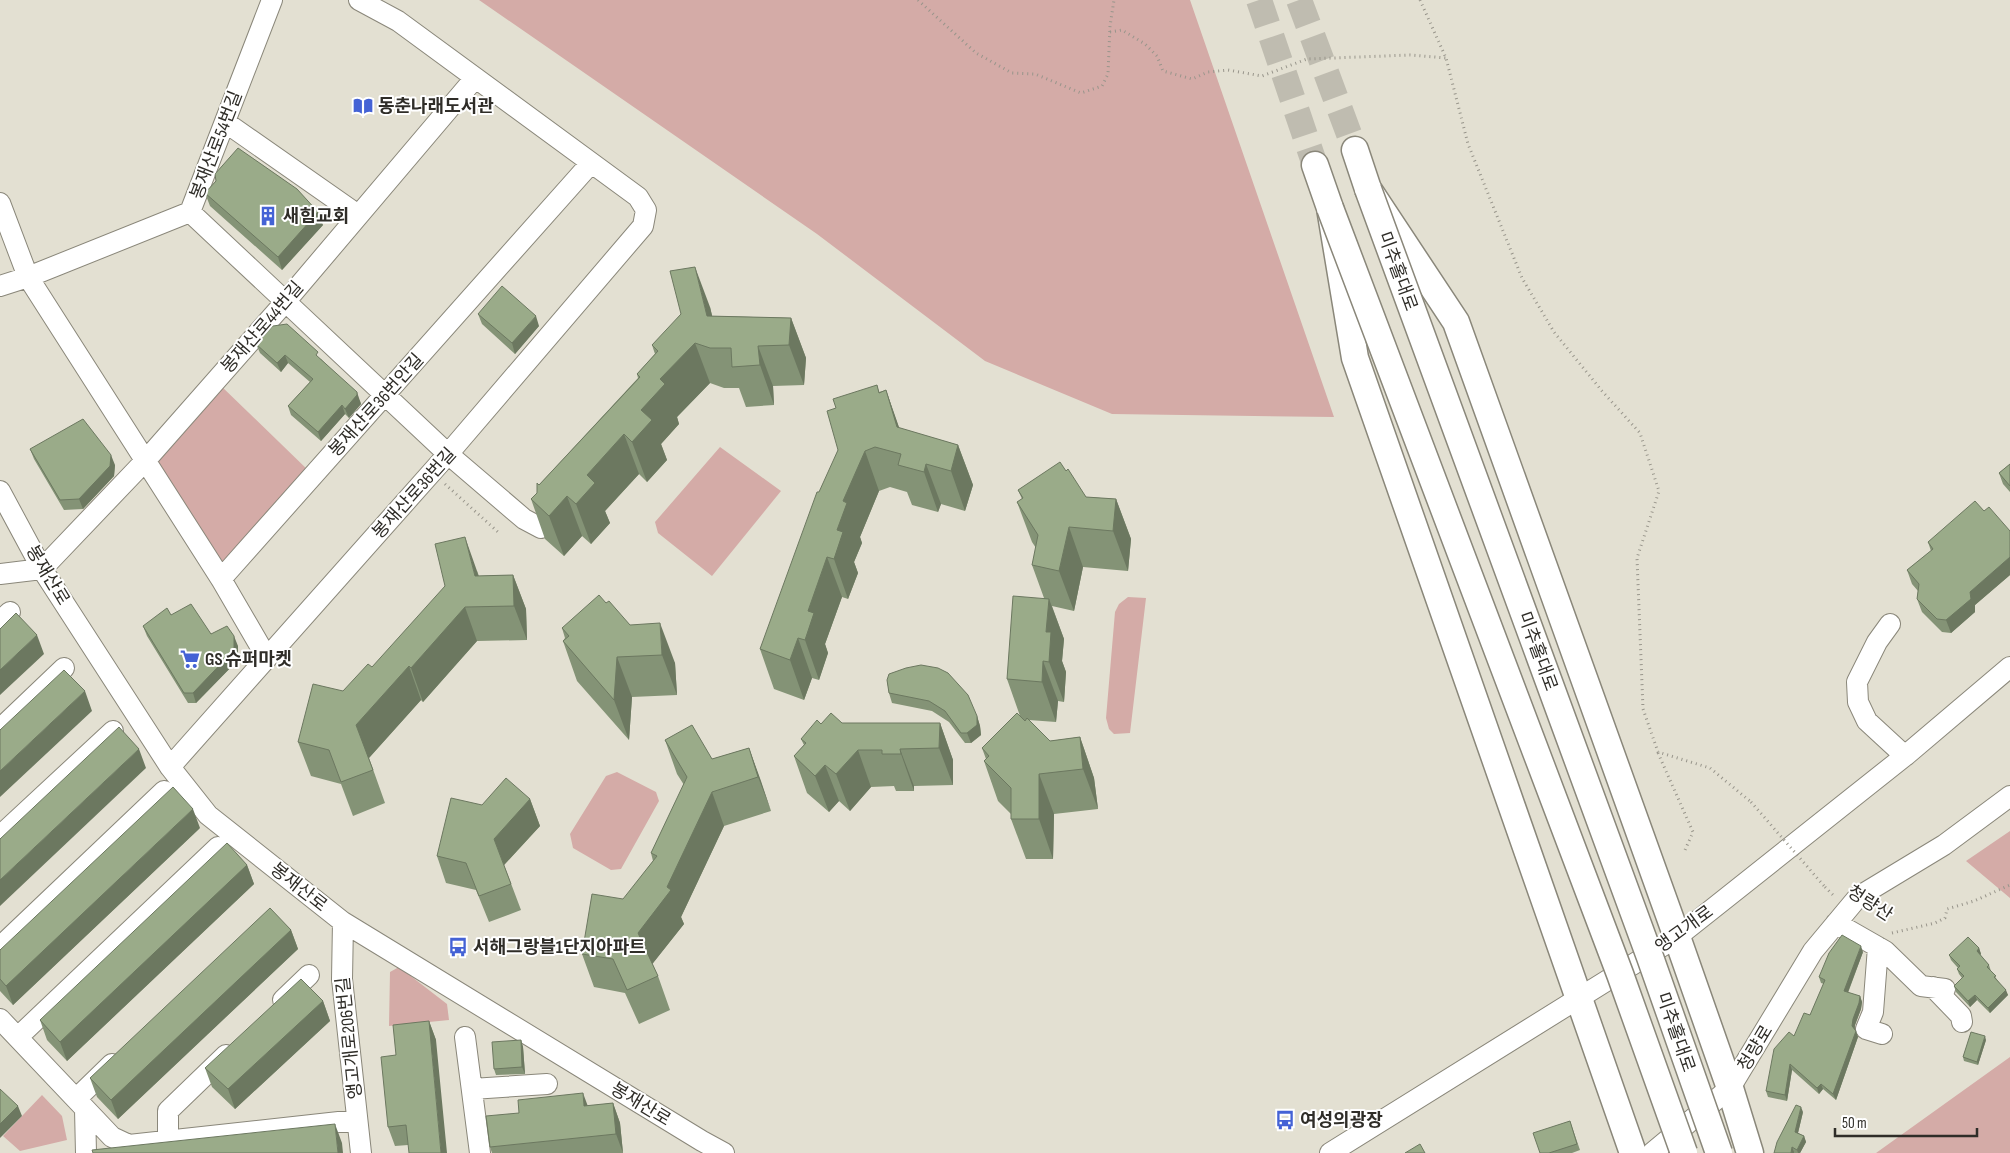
<svg xmlns="http://www.w3.org/2000/svg" width="2010" height="1153" viewBox="0 0 2010 1153" font-family="'Sofia Sans Condensed','Noto Sans KR',sans-serif">
  <rect width="100%" height="100%" fill="#e3e0d2"/>
  <path fill="#d4aba7" d="M479 0H1190L1334 417 1112 414 985 361 817 234Z
    M219 384 311 473 222 569 151 462Z
    M720 447 781 491 712 576 658 533 655 522Z
    M1128 597 1146 598 1130 733 1114 734 1109 729 1106 718 1115 612 1119 604Z
    M617 772 656 792 659 801 621 869 611 870 573 848 570 834 606 776Z
    M2010 831V898L1966 861Z
    M399 967 447 1004 449 1020 389 1026 390 972Z
    M2010 1057V1153H1876Z
    M42 1095 62 1116 67 1140 20 1151 3 1136Z"/>
  <g fill="none" stroke-linecap="round" stroke-linejoin="round">
    <path stroke="#bfbcb0" stroke-width="26" stroke-dasharray="26 13" stroke-linecap="butt" d="M1259 0 1315 165
      M1299 0 1355 150"/>
    <defs>
      <path id="minor" d="M225 122 358 215
        M0 203 28 277 221 579 267 658
        M190 212 448 454 524 519 541 528
        M0 286 28 277 190 212 272 0
        M0 491 42 569 170 767 208 815 343 922 702 1141 724 1153
        M0 574 42 569 146 460 286 301 475 78
        M221 579 591 163
        M0 621 10 612
        M1890 624 1877 642 1857 682 1858 702 1867 721 1905 756
        M0 729 64 668
        M170 767 448 454 643 226 646 210 638 197 398 21 359 0
        M0 836 113 731
        M343 922 342 979 361 1153
        M1836 923 1885 951 1921 986 1945 989
        M0 947 164 791
        M1878 947 1873 1012 1866 1029 1882 1034
        M1933 987 1961 1016 1962 1022
        M283 1000 309 975
        M0 1019 112 1137 129 1145 357 1120
        M18 1037 218 847
        M465 1037 480 1153
        M472 1089 547 1084
        M76 1099 112 1064
        M85 1109 86 1153
        M168 1141V1111L226 1055
        M1330 1153 1677 937 1905 756 2010 667
        M1652 1153 1730 1088 1813 951 1858 897 1944 845 2010 796"/>
      <path id="major" d="M1355 150 1368 189 1456 322 1677 937 1730 1088 1750 1153
        M1315 165 1330 208 1355 358 1633 1153"/>
    </defs>
    <use href="#minor" stroke="#8a877a" stroke-width="22"/>
    <use href="#major" stroke="#8a877a" stroke-width="29"/>
    <path stroke="#98958b" stroke-width="3" stroke-dasharray="1 4" stroke-linecap="butt" d="M918 0 976 53 1012 73 1035 74 1081 93 1102 86 1108 74 1110 26 1114 0
      M1420 0 1446 58 1468 144 1522 278 1554 332 1602 391 1640 433 1659 491 1637 558 1643 709 1658 752 1710 768 1751 802
      M1110 32 1122 30 1145 44 1157 56 1163 71 1192 79 1208 72 1228 70 1262 76 1307 59 1410 55 1446 58
      M445 484 498 532
      M1658 753 1693 832 1685 850
      M1825 887 1834 896
      M1892 933 1935 923 1945 918 1947 909 1974 901 2010 885"/>
    <use href="#minor" stroke="#fff" stroke-width="20"/>
    <use href="#major" stroke="#fff" stroke-width="26"/>
    <defs>
      <path id="major-bridge" d="M1368 189 1650 957 1719 1153
        M1330 208 1620 974 1684 1153"/>
    </defs>
    <use href="#major-bridge" stroke="#8a877a" stroke-width="29" stroke-linecap="butt"/>
    <path stroke="#98958b" stroke-width="3" stroke-dasharray="1 4" stroke-linecap="butt" d="M1751 802 1825 887"/>
    <use href="#major-bridge" stroke="#fff" stroke-width="26"/>
  </g>
  <path fill="#849376" d="M205 193 323 225 282 270 210 206Z
    M710 307 712 316 791 318 806 358 804 385 773 386 774 405 746 407 739 388H724L710 383 677 417 679 424 661 444 667 460 647 482 639 474 605 511 610 523 591 544 582 536 564 556 545 539 531 499 537 493 539 485 638 378 637 374 655 354 652 345Z
    M478 314 539 326 515 354 482 324Z
    M256 344 321 359 360 401 361 404 349 418 345 414 321 441 291 415 288 406 310 382 288 363 281 372 260 353Z
    M877 385 879 392 886 390 899 428 958 445 973 485 965 511 941 504 938 512 912 505 907 492 890 487 879 491 860 537 862 543 854 562 858 573 848 599 842 597 825 644 828 653 819 680 812 678 804 700 774 689 760 649 838 450 836 408Z
    M30 449 115 465 114 476 83 509 64 510 34 459Z
    M2010 464V492L2003 484 1999 473Z
    M1066 471 1086 497 1116 499 1131 539 1128 571 1083 567 1074 611 1052 606 1064 639 1062 661 1066 672 1064 702 1058 701 1056 722 1029 720 1050 741 1080 737 1094 778 1098 809 1054 814 1053 859H1026L1011 819V814L998 801 984 761 986 759 982 748 1020 716 1007 679 1044 598 1032 565 1036 548 1032 542 1017 502 1022 499 1018 490Z
    M1984 511 2010 531V575L1975 605V612L1951 633 1942 632 1922 612 1917 599 1918 591 1912 584 1907 570 1931 551 1928 542Z
    M477 571 479 576 513 575 526 609 527 640 477 641 423 702 421 700 369 758 385 803 353 816 341 784 311 776 298 742 343 691 372 667Z
    M606 603 630 625 675 663 677 695 632 697 629 740 577 681 563 641 565 638 562 628Z
    M171 615 238 646V660L196 703H188L147 636 143 626Z
    M887 680 977 716 980 726 981 735 971 743H965L949 722 932 711 892 703 889 693Z
    M842 723H940L953 760V785L914 786V791H896L894 786 871 787 850 811 839 801 829 812 807 793 794 756 804 745 801 739Z
    M665 740 712 759 749 748 771 811 724 826 681 917 684 924 652 964 658 976 670 1010 639 1024 625 993 594 987 582 954 653 861 651 853 684 785 677 774Z
    M530 799 540 826 504 865 521 910 489 922 476 890 446 883 437 856 482 805Z
    M200 828 13 1005 0 991V950Z
    M247 865 254 884 67 1061 47 1040 40 1020Z
    M291 930 298 949 118 1119 97 1097 90 1078Z
    M1979 948 1981 954 1980 955 1989 965 1991 971 2008 995 1990 1013 1977 1000 1970 1007 1956 992 1954 986 1962 978 1959 974 1957 969 1958 968 1951 960 1949 955Z
    M1863 952 1848 993 1860 996 1862 1002 1861 1009 1855 1025V1030L1858 1037 1836 1100 1823 1089 1819 1094 1792 1070 1787 1101 1768 1097 1766 1091 1794 1036 1810 1015 1824 984 1821 983 1819 977Z
    M323 1001 330 1021 235 1109 212 1087 205 1068Z
    M429 1021 436 1040 408 1145 395 1146 388 1127 396 1055Z
    M521 1040 523 1047 525 1074 496 1075 494 1069Z
    M1986 1040 1978 1065 1964 1061 1963 1057Z
    M613 1103 620 1123 623 1153H492L490 1147 588 1106Z
    M1803 1112 1798 1133 1804 1136 1806 1142 1800 1153H1774Z
    M1570 1121 1580 1150 1572 1153H1540Z"/>
  <path fill="#6c7860" d="M318 212 323 225 282 270 278 257Z
    M695 267 710 307 720 348 707 316Z
    M536 316 539 326 515 354 512 343Z
    M791 318 806 358 804 385 789 345Z
    M695 343 710 383 677 417 679 424 661 444 667 460 647 482 632 442 641 410 660 379Z
    M758 346 773 386 774 405 760 365Z
    M285 355 288 363 281 372 277 363Z
    M886 390 900 430 897 427Z
    M357 392 361 404 349 418 345 409Z
    M342 405 345 414 321 441 318 432Z
    M624 434 639 474 605 511 610 523 591 544 576 504 587 475Z
    M958 445 973 485 965 511 951 471Z
    M865 451 879 491 860 537 862 543 854 562 858 573 848 599 834 559 837 530 843 501Z
    M111 455 115 465 114 476 83 509 79 499Z
    M926 464 941 504 938 512 924 472Z
    M567 496 582 536 564 556 549 516Z
    M1116 499 1131 539 1128 571 1113 531Z
    M1069 527 1083 567 1074 611 1059 571Z
    M465 537 477 571 486 607 475 576Z
    M827 557 842 597 825 644 828 653 819 680 805 640 808 611Z
    M2010 557V575L1975 605V612L1951 633 1946 620 1970 592Z
    M513 575 526 609 527 640 514 606Z
    M1049 599 1064 639 1062 661 1066 672 1064 702 1049 662 1046 632Z
    M465 607 477 641 423 702 411 668Z
    M660 623 675 663 677 695 662 655Z
    M37 635 44 654 0 695V670Z
    M234 636 238 646V660L196 703 193 693Z
    M798 638 812 678 804 700 790 660Z
    M617 657 632 697 629 740 614 700Z
    M1043 661 1058 701 1056 722 1042 682Z
    M409 666 421 700 368 759 356 725Z
    M85 691 92 711 0 797V771Z
    M977 716 980 726 981 735 971 743 967 733Z
    M940 723 953 760V785L939 748Z
    M1080 737 1094 778 1098 809 1083 769Z
    M749 748 761 781 771 811 758 777Z
    M139 749 146 768 0 906V880Z
    M900 749 914 786V791L901 754Z
    M858 750 871 787 850 811 836 774Z
    M825 765 839 801 829 812 815 776Z
    M1039 774 1054 814 1053 859 1039 819Z
    M712 792 724 826 681 917 684 924 650 967 638 933 667 887Z
    M530 799 540 826 504 865 494 839Z
    M193 809 200 828 13 1005 6 986Z
    M247 865 254 884 67 1061 60 1042Z
    M291 930 298 949 118 1119 111 1100Z
    M1861 946 1863 952 1846 997 1844 991Z
    M1979 948 1981 954 1979 956 1977 951Z
    M2006 990 2008 995 1990 1013 1988 1008Z
    M1975 995 1977 1000 1970 1007 1968 1001Z
    M1860 996 1862 1002 1861 1009 1855 1025 1854 1031 1852 1026 1853 1019Z
    M323 1001 330 1021 235 1109 228 1089Z
    M429 1021 436 1040 447 1153H441Z
    M1856 1031 1858 1037 1836 1100 1833 1094Z
    M1985 1036 1986 1040 1978 1065 1977 1062Z
    M521 1040 523 1047 525 1074 522 1067Z
    M1790 1064 1792 1070 1787 1101 1785 1095Z
    M1821 1084 1823 1089 1819 1094 1817 1088Z
    M583 1093 590 1112 584 1106Z
    M613 1103 620 1123 623 1153 616 1134Z
    M18 1106 22 1116 0 1138V1124Z
    M1801 1107 1803 1112 1797 1137 1795 1132Z
    M335 1124 342 1143 343 1153H338Z
    M1804 1136 1806 1142 1800 1153H1798L1797 1150Z
    M1792 1147 1794 1152V1153H1791Z"/>
  <path fill="#9aab89" stroke="#6c7860" d="M238 148 297 189 318 212 278 257 205 193 216 181 215 174Z
    M695 267 707 316 791 318 789 345 758 346 760 365 732 367 731 348H710L695 343 660 379 665 384 641 410 652 420 632 442 624 434 587 475 595 483 576 504 567 496 549 516 531 499 537 493V483L539 485 640 377 637 374 658 351 652 345 681 314 670 271Z
    M502 286 536 316 512 343 478 314Z
    M287 324 318 352 316 355 357 392V395L345 409 342 405 318 432 288 406 313 379 285 355 277 363 256 344 273 326Z
    M877 385 879 393 886 390 897 427 958 445 951 471 926 464 924 472 898 465 901 454 875 447 865 451 843 501 847 503 837 530 843 532 834 559 827 557 808 611 814 613 805 640 798 638 790 660 760 649 817 492H819L838 450 827 411 836 408 833 399Z
    M83 419 111 455 110 466 79 499 60 500 30 449Z
    M1060 462 1066 471 1068 469 1086 497 1116 499 1113 531 1069 527 1059 571 1032 565 1038 535 1017 502 1023 498 1018 490Z
    M2010 464V486L1999 473Z
    M1975 501 1984 511 1989 507 2010 531V557L1970 592 1971 599 1946 620 1937 619 1917 599 1919 584 1907 570 1933 549 1928 542Z
    M465 537 475 576 513 575 514 606 465 607 411 668 409 666 356 725 373 770 341 782 329 750 298 742 313 684 343 691 368 664 372 667 445 586 435 544Z
    M599 595 606 603 609 601 630 625 660 623 662 655 617 657 614 700 563 641 569 636 562 628Z
    M1013 596 1049 599 1046 632H1051L1049 662 1043 661 1042 682 1007 679Z
    M191 604 211 634 227 626 234 636V650L193 693H184L143 626 167 608 171 615Z
    M16 613 37 635 0 670V629Z
    M921 665 938 668 948 673 968 695 977 716V725L967 733H961L945 711 929 701 889 693 887 680 889 674 906 668Z
    M64 670 85 691 0 771V730Z
    M831 713 842 723H940L939 748 900 749 901 754H882V750H858L836 774 825 765 815 776 794 756 806 743 801 739 817 720 821 724Z
    M1017 713 1025 721 1027 718 1050 741 1080 737 1083 769 1039 774V819H1011V788L984 761 989 756 982 748Z
    M692 725 712 759 749 748 758 777 712 792 667 887 671 890 638 933 658 976 627 990 613 959 582 954 592 894 623 899 657 856 651 853 687 777 665 740Z
    M119 727 139 749 0 880V839Z
    M506 778 530 799 494 839 511 884 479 896 466 863 437 856 451 798 482 805Z
    M173 787 193 809 6 986 0 979V950Z
    M227 843 247 865 60 1042 40 1020Z
    M270 908 291 930 111 1100 90 1078Z
    M1842 935 1861 946 1844 991 1860 996 1859 1003 1853 1019 1852 1026 1856 1031 1833 1094 1821 1084 1817 1088 1790 1064 1785 1095 1766 1091 1774 1049 1789 1032 1794 1036 1804 1013 1810 1015 1825 980 1819 977 1829 953Z
    M1968 937 1979 948 1977 951 1989 965 1987 967 1996 976 1994 977 2006 990 1988 1008 1975 995 1968 1001 1954 986 1964 976 1957 969 1960 966 1949 955Z
    M301 979 323 1001 228 1089 205 1068Z
    M429 1021 441 1153H409L406 1125 388 1127 381 1057 396 1055 393 1025Z
    M1971 1032 1985 1036 1977 1062 1963 1057Z
    M521 1040 522 1067 494 1069 492 1042Z
    M0 1089 18 1106 0 1124Z
    M583 1093 584 1106 613 1103 616 1134 490 1147 486 1116 519 1113 518 1100Z
    M1796 1105 1801 1107 1795 1132 1804 1136 1797 1150 1792 1147 1791 1153H1774L1777 1142Z
    M1570 1121 1577 1144 1549 1153H1540L1533 1133Z
    M335 1124 338 1153H93L92 1150Z
    M1420 1144 1425 1153H1405Z"/>
  <defs>
    <symbol id="library-bare" viewBox="-9 -9 18 18"><path d="M-6-4Q-3-5.5-.7-3.5V5Q-3 3-6 4ZM6-4Q3-5.5 .7-3.5V5Q3 3 6 4Z" fill="#4462d5" stroke="#fff" stroke-width="2.5" paint-order="stroke"/></symbol>
    <symbol id="building-bare" viewBox="-9 -9 18 18"><path d="M-4-6H4V6H1V3H-1V6H-4ZM-2.5-4.3h1.7v1.8h-1.7ZM.8-4.3h1.7v1.8H.8ZM-2.5-1h1.7V.8h-1.7ZM.8-1h1.7V.8H.8Z" fill="#4462d5" stroke="#fff" stroke-width="2.5" paint-order="stroke"/></symbol>
    <symbol id="supermarket-bare" viewBox="-9 -9 18 18"><path d="M-6-5.5h2.5l.6 2H6L4.5 2H-2.5L-4.4-4H-6ZM-1.5 3.2a1.3 1.3 0 1 0 .1 0ZM3 3.2a1.3 1.3 0 1 0 .1 0Z" fill="#4462d5" stroke="#fff" stroke-width="2.5" paint-order="stroke"/></symbol>
    <symbol id="bus-bare" viewBox="-9 -9 18 18"><path d="M-5-6H5V4H4V6H2V4H-2V6H-4V4H-5ZM-3.5-4V0h7V-4ZM-3.5 1.2v1.5H-2V1.2ZM2 1.2v1.5H3.5V1.2Z" fill="#4462d5" stroke="#fff" stroke-width="2.5" paint-order="stroke"/></symbol>
  </defs>
  <g fill-rule="evenodd">
    <use href="#library-bare" x="349" y="92" width="28" height="28"/>
    <use href="#building-bare" x="254" y="202" width="28" height="28"/>
    <use href="#supermarket-bare" x="176" y="645" width="28" height="28"/>
    <use href="#bus-bare" x="444" y="933" width="28" height="28"/>
    <use href="#bus-bare" x="1271" y="1106" width="28" height="28"/>
  </g>
  <g text-anchor="middle" stroke-width="4" stroke-linejoin="round" paint-order="stroke">
    <g font-size="18" font-weight="bold" fill="#2f2d28" stroke="#fff" text-anchor="start">
      <text x="378" y="112">동춘나래도서관</text>
      <text x="283" y="222">새힘교회</text>
      <text x="205" y="665">GS 슈퍼마켓</text>
      <text x="473" y="953">서해그랑블1단지아파트</text>
      <text x="1300" y="1126">여성의광장</text>
    </g>
    <g font-size="18" fill="#2f2d28" stroke="#fff">
      <text transform="translate(216 145) rotate(-69)" y="6">봉재산로54번길</text>
      <text transform="translate(1398 271) rotate(70)" y="6">미추홀대로</text>
      <text transform="translate(262 327) rotate(-49)" y="6">봉재산로44번길</text>
      <text transform="translate(376 405) rotate(-48)" y="6">봉재산로36번안길</text>
      <text transform="translate(414 493) rotate(-48)" y="6">봉재산로36번길</text>
      <text transform="translate(48 575) rotate(59)" y="6">봉재산로</text>
      <text transform="translate(1538 651) rotate(70)" y="6">미추홀대로</text>
      <text transform="translate(299 887) rotate(38)" y="6">봉재산로</text>
      <text transform="translate(1870 903) rotate(33)" y="6">청량산</text>
      <text transform="translate(1684 929) rotate(-36)" y="6">앵고개로</text>
      <text transform="translate(1676 1032) rotate(71)" y="6">미추홀대로</text>
      <text transform="translate(349 1038) rotate(-96)" y="6">앵고개로206번길</text>
      <text transform="translate(1755 1048) rotate(-59)" y="6">청량로</text>
      <text transform="translate(641 1104) rotate(31)" y="6">봉재산로</text>
    </g>
  </g>
  <path d="M1835 1128v8h142v-8" fill="none" stroke="#2f2d28" stroke-width="2.5"/>
  <text x="1842" y="1128" font-size="15" fill="#2f2d28" stroke="#ffffff" stroke-width="4" paint-order="stroke">50 m</text>
</svg>
